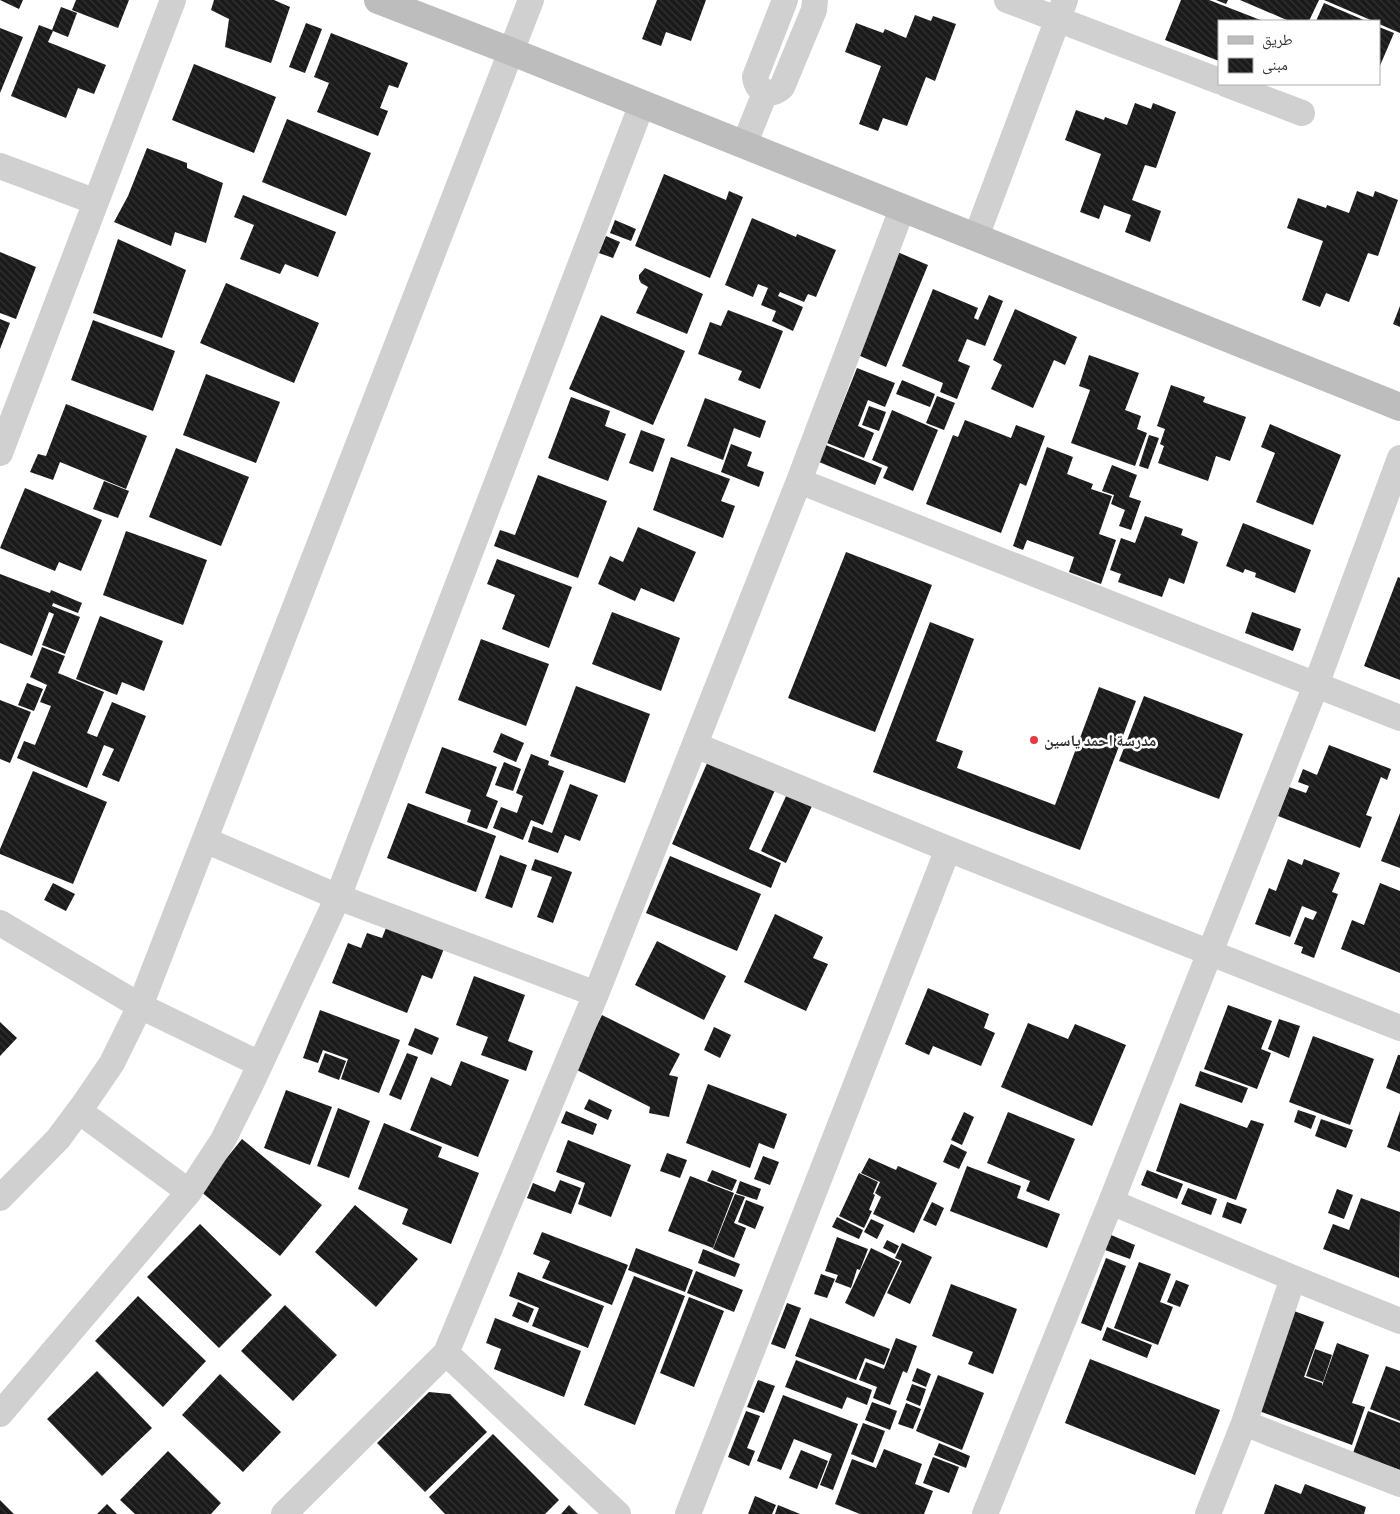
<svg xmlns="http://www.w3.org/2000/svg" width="1400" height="1514" viewBox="0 0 1400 1514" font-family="Barlow,'Noto Naskh Arabic',sans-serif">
  <defs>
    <pattern id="building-back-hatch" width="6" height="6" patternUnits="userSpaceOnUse" patternTransform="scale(1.25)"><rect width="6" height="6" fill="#1a1a1a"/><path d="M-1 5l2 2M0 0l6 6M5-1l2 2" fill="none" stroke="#333"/></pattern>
  </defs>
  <rect width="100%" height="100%" fill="#fff"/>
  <path fill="url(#building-back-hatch)" d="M0 0H23L19 9Z
    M76 0H129L118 28 72 10Z
    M214 0H274L290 7 271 63 225 47 229 19 211 10Z
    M657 0H706L691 41 666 32 661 46 642 39Z
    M1181 0H1209L1263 21H1219V61L1165 40Z
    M1216 0H1228L1226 4Z
    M1240 0H1319L1309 21H1289Z
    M1324 0H1400V33L1379 24V21H1373Z
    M1324 3 1366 21H1316Z
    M61 7 77 13 68 37 53 31 48 42 106 65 94 94 78 88 66 118 11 96 39 25 52 30Z
    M915 15 931 21 933 16 956 24 935 81 926 77 907 126 883 118 878 131 859 124 881 66 845 52 856 23 883 33 885 29 906 38Z
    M306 23 322 29 305 73 289 67Z
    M1379 27 1394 33 1379 68Z
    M0 28 23 37 0 93Z
    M331 33 408 63 398 88 389 85 380 108 388 111 378 136 317 112 329 83 314 77Z
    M194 64 276 97 254 153 172 120Z
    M1135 103 1151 109 1153 103 1176 112 1156 168 1145 165 1132 200 1161 211 1150 242 1125 232 1131 215 1104 205 1099 219 1080 212 1101 154 1065 140 1076 110 1104 120 1105 117 1127 125Z
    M287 119 371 153 346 216 262 182Z
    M147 148 187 163V168L223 183 206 243 175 232 171 246 114 222 128 196Z
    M664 174 726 200 729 191 743 197 710 278 635 246Z
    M1357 191 1373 197 1375 191 1398 200 1378 256 1368 253 1349 302 1326 293 1320 307 1302 300 1323 241 1287 228 1298 198 1326 208 1327 205 1349 213Z
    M243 195 336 232 318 277 285 264 280 274 240 259 254 225 234 217Z
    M752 218 796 237 797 234 836 250 816 297 808 294 804 302 780 292 778 296 803 307 793 331 772 321 776 311 761 305 768 288 758 284 753 297 725 285Z
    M615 220 636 229 631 241 610 233Z
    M606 236 620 242 613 258 599 253Z
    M118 239 186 270 162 338 93 313Z
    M895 251 928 265 886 367 853 353Z
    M0 252 36 267 16 319 0 313Z
    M645 268 703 294 687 334 636 313 648 287 641 283 639 279V275Z
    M226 283 319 323 294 383 200 343Z
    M933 289 978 308 974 318 978 320 989 295 1003 301 985 346 967 339 958 361 970 366 957 399 940 392 943 383 902 366Z
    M1400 306V327L1393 324Z
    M1015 309 1077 337 1065 365 1054 360 1033 408 991 389 1002 365 993 360Z
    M728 310 783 331 760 389 738 380 742 371 698 354 710 322 721 326Z
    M601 315 685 351 653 425 569 389Z
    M0 319 10 323 0 349Z
    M93 320 175 351 153 411 71 380Z
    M1089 355 1139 373 1125 410 1141 416 1137 429 1147 433 1135 466 1071 443 1090 390 1079 386Z
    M857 368 895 383 885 407 868 400 858 426 874 433 864 458 827 443Z
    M206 374 280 402 256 463 183 435Z
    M902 380 935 394 930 407 896 394Z
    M1171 385 1205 397 1203 402 1246 417 1230 461 1216 456 1208 481 1158 463 1164 446 1160 444 1165 429 1157 426Z
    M937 396 955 403 944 430 926 423Z
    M571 397 610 411 605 426 626 434 608 481 548 458Z
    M705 398 766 421 760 438 734 428 723 460 687 446Z
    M66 404 147 436 126 489 60 462 53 480 30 472 38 454 46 456Z
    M869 406 886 412 879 431 862 425Z
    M892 410 938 430 913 491 883 478 888 467 872 460Z
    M965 420 1011 438 1016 425 1045 436 1026 486 1020 483 1001 533 926 504 953 435 958 437Z
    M1270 424 1341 455 1313 525 1256 502 1275 453 1261 447Z
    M641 430 665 439 653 472 629 463Z
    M1149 435 1159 438 1148 469 1139 466Z
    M731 444 752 452 747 466 764 472 759 487 721 472Z
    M826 445 882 468 875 485 819 462Z
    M1047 447 1073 457 1067 474 1093 484 1091 489 1112 496 1099 534 1116 540 1101 584 1069 572 1074 557 1027 540 1023 550 1013 546Z
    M176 448 249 477 221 546 149 517Z
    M671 457 730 479 721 501 735 506 723 538 653 510Z
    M1112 465 1137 475 1129 497 1141 501 1131 530 1119 526 1125 510 1111 504 1114 495 1102 491Z
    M538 475 607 501 578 578 494 546 500 530 515 535Z
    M104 481 129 491 118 518 93 509Z
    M25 488 102 520 81 571 59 562 55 571 0 548Z
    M1145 516 1183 529 1181 535 1198 542 1184 584 1169 578 1162 597 1118 582 1121 574 1110 570 1121 538 1135 543Z
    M1243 523 1311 550 1295 593 1255 577 1256 573 1245 569 1243 573 1226 566Z
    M638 527 696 552 674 602 641 588 635 601 598 584 610 556 623 562Z
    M126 531 207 560 183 625 103 595Z
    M846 552 932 585 875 732 788 698Z
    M497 559 572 587 549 648 502 629 515 595 487 584Z
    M0 574 50 593 51 590 82 603 78 613 53 603 52 606 80 617 65 654 42 645 54 614 49 612 32 656 0 643Z
    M1398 577 1400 578V680L1364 666Z
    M612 612 680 638 661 691 592 664Z
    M1252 612 1301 629 1293 651 1245 633Z
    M100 616 163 641 144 691 122 682 117 695 76 679Z
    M930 622 974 639 936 741 963 751 957 768 1055 805 1099 687 1136 701 1080 850 873 772Z
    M481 639 549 664 526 726 458 700Z
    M42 647 65 656 58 673 104 692 87 733 97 737 112 702 146 716 119 782 102 775 114 749 104 745 87 788 17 758 24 741 35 745 51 706 40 702 47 685 30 677Z
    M27 683 43 689 34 711 18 705Z
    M576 686 650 714 625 783 550 756Z
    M1144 696 1243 734 1219 799 1119 761Z
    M0 700 31 712 10 763 0 759Z
    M501 733 524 743 516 762 493 752Z
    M1329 745 1391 769 1387 780 1381 777 1366 815 1372 817 1360 848 1278 816 1289 787 1306 793 1309 786 1298 782 1303 769 1317 775Z
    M442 747 497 767 486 796 498 801 487 829 467 822 471 810 425 793Z
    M531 754 549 761 548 765 564 771 543 825 531 820 523 840 493 828 501 807 517 813 523 796 516 793Z
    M708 761 775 790 749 849 781 863 771 888 672 844Z
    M504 762 521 769 513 791 495 785Z
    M33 771 107 802 73 884 0 854V849Z
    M570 784 598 795 580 841 565 835 558 853 528 842 533 826 552 833Z
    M787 794 812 806 786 863 761 851Z
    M408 803 496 836 476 892 387 858Z
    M1400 813V868L1381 861Z
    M500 855 527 865 512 908 485 898Z
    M670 856 761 894 737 951 646 913Z
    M535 859 572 872 553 923 537 917 552 877 531 870Z
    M1288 859 1302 865 1304 859 1340 873 1332 892 1338 894 1314 958 1301 953 1303 947 1294 944 1305 917 1313 920 1317 912 1302 906 1290 937 1255 924 1269 888 1276 891Z
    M53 883 75 894 66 911 44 900Z
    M1380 883 1400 891V973L1341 949 1352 920 1364 925Z
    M775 914 823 937 813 958 828 964 806 1011 744 982Z
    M388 923 445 946 432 979 422 975 407 1013 332 983 348 943 361 948 367 933 382 938Z
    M657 941 726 976 704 1020 635 985Z
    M474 976 525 995 508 1041 533 1051 526 1071 481 1055 488 1037 456 1025Z
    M928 988 989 1014 984 1028 995 1033 981 1066 933 1046 929 1055 905 1044Z
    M1228 1005 1272 1021 1261 1049 1271 1053 1257 1089 1204 1069Z
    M320 1010 400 1040 379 1093 341 1079 348 1059 323 1050 318 1063 303 1058Z
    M602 1015 680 1054 669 1075 678 1077 669 1117 649 1113 650 1107 575 1069Z
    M1279 1019 1300 1026 1289 1058 1268 1049Z
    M0 1022 17 1038 0 1056Z
    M1028 1023 1068 1039 1075 1024 1126 1045 1092 1126 1001 1087Z
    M714 1027 731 1035 720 1058 704 1050Z
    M415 1028 439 1038 432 1055 408 1045Z
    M1313 1036 1374 1059 1350 1125 1289 1102Z
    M325 1053 346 1061 339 1080 318 1072Z
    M407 1053 418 1057 401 1100 389 1095Z
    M1398 1055H1400V1094L1386 1088Z
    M461 1061 509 1080 478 1157 410 1130 431 1077 451 1086Z
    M1200 1071 1248 1088 1242 1103 1195 1086Z
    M708 1084 787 1114 774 1149 759 1143 750 1168 686 1143Z
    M286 1090 332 1107 310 1165 264 1148Z
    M589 1099 612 1110 608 1120 584 1109Z
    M1180 1103 1247 1128 1251 1120 1264 1124 1236 1200 1156 1171Z
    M338 1108 370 1121 349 1178 317 1166Z
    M1298 1110 1316 1116 1311 1129 1294 1122Z
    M566 1111 597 1124 593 1135 561 1123Z
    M1400 1111V1152L1387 1147Z
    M964 1112 974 1117 962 1145 951 1140Z
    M1008 1112 1075 1139 1049 1201 1026 1191 1030 1181 987 1163Z
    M1321 1119 1353 1130 1346 1148 1315 1136Z
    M384 1123 442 1147 438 1157 479 1173 451 1244 402 1224 408 1209 358 1189Z
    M242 1139 322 1205 280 1256 200 1191Z
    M568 1140 631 1165 611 1217 578 1204 585 1183 556 1172Z
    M951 1144 967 1152 959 1169 943 1162Z
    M667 1153 687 1160 680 1178 660 1171Z
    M763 1156 779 1162 770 1185 754 1179Z
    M869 1158 896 1170 898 1166 937 1183 914 1233 873 1214 881 1197 875 1193 880 1182 861 1173Z
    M967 1166 1021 1186 1017 1198 1060 1214 1047 1248 950 1211Z
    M712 1170 737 1180 732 1191 707 1181Z
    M1147 1170 1183 1184 1177 1199 1141 1185Z
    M859 1173 878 1182 873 1194 875 1195 869 1210 872 1211 864 1228 839 1216Z
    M690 1176 734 1193 713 1248 668 1231Z
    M560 1180 581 1188 571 1214 527 1198 533 1183 555 1192Z
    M740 1181 761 1189 757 1200 736 1193Z
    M1188 1188 1217 1199 1211 1215 1181 1204Z
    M1337 1189 1353 1195 1344 1219 1328 1213Z
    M735 1194 745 1197 734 1223 746 1228 734 1258 713 1249Z
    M1361 1198 1400 1212 1399 1278 1323 1249 1333 1224 1349 1230Z
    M746 1200 764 1207 755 1229 738 1222Z
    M932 1202 944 1208 936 1226 923 1220Z
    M1227 1202 1247 1209 1241 1224 1222 1217Z
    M355 1205 418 1259 376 1307 315 1252Z
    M837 1217 863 1230 859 1239 832 1227Z
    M871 1219 884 1225 877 1239 864 1232Z
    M200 1224 272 1295 219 1348 147 1277Z
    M542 1232 628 1265 612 1305 542 1278 550 1261 533 1254Z
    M1111 1235 1135 1245 1130 1259 1105 1250Z
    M837 1237 868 1249 860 1270 857 1269 851 1288 835 1282 838 1275 825 1271Z
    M887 1240 899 1246 895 1254 883 1248Z
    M902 1243 932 1257 910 1304 887 1293 902 1261 895 1258Z
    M636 1248 693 1270 685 1292 628 1270Z
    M871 1248 900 1262 874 1317 845 1303Z
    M703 1249 740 1264 735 1277 698 1263Z
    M1106 1258 1126 1266 1101 1331 1081 1323Z
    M1139 1262 1171 1274 1160 1302 1173 1307 1158 1345 1114 1328Z
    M696 1271 743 1290 734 1312 687 1293Z
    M518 1272 604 1306 588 1348 532 1326 539 1308 509 1296Z
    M821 1274 835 1279 827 1298 814 1294Z
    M634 1276 685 1296 635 1425 584 1405Z
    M1176 1280 1189 1285 1180 1307 1167 1302Z
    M951 1284 1017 1309 993 1374 968 1364 973 1352 932 1336Z
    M138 1296 206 1361 163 1407 95 1341Z
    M689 1297 724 1311 694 1387 660 1373Z
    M518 1302 534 1309 528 1323 512 1316Z
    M787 1303 801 1308 785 1349 771 1344Z
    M285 1305 337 1355 293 1401 241 1351Z
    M1294 1311 1324 1322 1304 1377 1322 1383V1386L1337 1343 1369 1355 1352 1403 1365 1407 1352 1445 1259 1411Z
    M495 1318 581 1351 564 1397 494 1369 501 1349 486 1343Z
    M810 1318 890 1349 884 1365 865 1358 856 1380 795 1356Z
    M1107 1327 1152 1345 1147 1358 1102 1340Z
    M896 1338 917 1346 907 1373 903 1371 890 1405 873 1398 877 1387 859 1380 866 1362 884 1369Z
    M1315 1349 1332 1355 1323 1382 1306 1376Z
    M1090 1359 1220 1410 1195 1475 1065 1423Z
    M796 1360 872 1390 867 1405 847 1397 842 1409 785 1387Z
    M1386 1366 1400 1371V1421L1370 1409Z
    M917 1368 931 1374 926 1387 912 1381Z
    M97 1371 152 1428 102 1476 47 1419Z
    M220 1374 281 1432 243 1472 182 1415Z
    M938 1375 984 1393 962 1450 916 1431Z
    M758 1380 775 1386 764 1413 747 1407Z
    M912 1384 926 1389 920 1406 906 1400Z
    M429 1392 450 1394 487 1432 425 1492 377 1443Z
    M783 1395 858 1424 833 1490 820 1485 832 1454 794 1439 781 1470 757 1461Z
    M872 1402 897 1411 890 1430 865 1420Z
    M906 1403 921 1409 913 1429 898 1424Z
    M746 1411 760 1416 747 1448 755 1451 749 1466 728 1457Z
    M1368 1411 1400 1423V1470L1353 1453Z
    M863 1423 885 1431 873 1463 851 1454Z
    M493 1434 559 1500 545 1514H445L429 1497Z
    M939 1443 970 1456 966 1468 934 1455Z
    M884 1449 922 1464 915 1484 933 1491 924 1514H860L835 1504 852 1459 876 1468Z
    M801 1450 828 1461 817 1489 789 1478Z
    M168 1451 221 1503 211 1514H135L120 1500Z
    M933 1457 959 1467 949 1493 923 1483Z
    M1275 1484 1301 1494 1305 1484 1366 1507 1364 1514H1264Z
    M755 1496 776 1505 772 1514H748Z
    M0 1500 14 1514H0Z
    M107 1504 117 1514H97Z
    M569 1505 578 1514H561Z
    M778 1505 800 1514H775Z"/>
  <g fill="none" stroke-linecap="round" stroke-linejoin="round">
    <path stroke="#d0d0d0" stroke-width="26" d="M785 0 755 77C757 92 770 98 782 87L814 10 815 0
      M1007 0 1219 81
      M1226 84 1302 113
      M744 145 765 93
      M0 166 96 202
      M976 237 1065 0
      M0 453 173 0
      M799 481 1400 718
      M695 745 948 849 1400 1028
      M205 840 338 897 596 994
      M0 923 140 1006 260 1064
      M79 1111 189 1192
      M0 1198 58 1139 84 1104 112 1063 140 1006 531 0
      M1111 1202 1293 1278 1400 1321
      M446 1353 618 1514
      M0 1414 189 1192 223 1140 250 1086 338 897 642 104
      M1244 1423 1400 1484
      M284 1514 446 1353 596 994 799 481 902 209
      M688 1514 948 849
      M985 1514 1111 1202 1316 685 1400 458
      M1208 1514 1244 1423 1293 1278"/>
    <path stroke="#bdbdbd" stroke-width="28" d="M378 0 510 51 1400 407"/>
  </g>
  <circle fill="#e63946" stroke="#fff" stroke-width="2" cx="1034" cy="740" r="5"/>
  <g text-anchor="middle" stroke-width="5" stroke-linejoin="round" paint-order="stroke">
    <g font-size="16" font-weight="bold" fill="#333" stroke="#fff" text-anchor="start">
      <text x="1044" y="746">مدرسة احمد ياسين</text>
    </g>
  </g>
  <rect x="1218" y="20" width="162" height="65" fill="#ffffff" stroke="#adadad"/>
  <rect x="1228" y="36" width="25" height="8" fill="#bdbdbd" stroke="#adadad"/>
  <text x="1262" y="45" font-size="15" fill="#333333">طريق</text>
  <rect x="1228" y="58" width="25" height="15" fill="url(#building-back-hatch)" stroke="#adadad"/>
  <text x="1262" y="70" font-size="15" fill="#333333">مبنى</text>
</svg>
